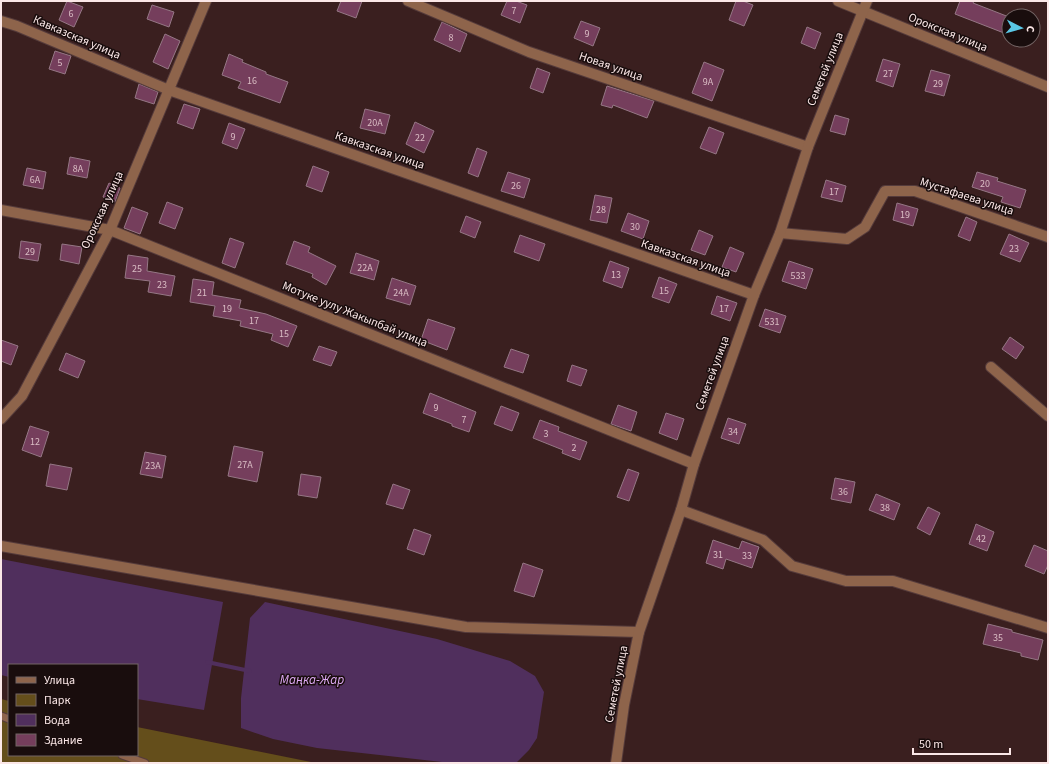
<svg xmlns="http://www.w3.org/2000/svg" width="1049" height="764" viewBox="0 0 1049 764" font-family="'Source Sans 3',sans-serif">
  <rect width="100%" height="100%" fill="#3a1f1f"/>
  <path fill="#644e1b" d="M1 699 9 701V755H137V727L316 763H1Z"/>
  <path fill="#502f5d" d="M1 559 223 602 204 710 137 699V665H9V677L1 675Z
    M265 602 437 639 510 661 535 676 544 692 537 738 529 750 517 762 515 763H451L317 748 273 739 241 728V698L250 618Z"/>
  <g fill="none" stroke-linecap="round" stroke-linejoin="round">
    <path stroke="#502f5d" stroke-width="4" d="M207 662 250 671"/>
  </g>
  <path fill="#753e5c" stroke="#957785" d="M67 1 83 7 74 27 59 20Z
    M341 1H362L356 18 337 11Z
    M507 1H516L527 5 520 23 501 15Z
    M736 1H743L753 5 744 26 729 20Z
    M960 1H974L973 3 1009 17 1004 33 955 14Z
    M152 5 174 12 169 27 147 19Z
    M581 21 600 28 593 46 574 38Z
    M442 22 467 34 460 52 434 40Z
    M807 27 821 33 815 49 801 43Z
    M165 34 180 41 168 69 153 62Z
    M55 51 71 56 65 74 49 69Z
    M229 54 243 60 242 62 266 72V74L288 82 280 103 238 88 241 82 222 75Z
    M883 59 900 64 893 87 876 81Z
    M704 62 724 70 712 101 692 93Z
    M537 68 550 73 543 93 530 88Z
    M931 70 950 75 944 96 925 91Z
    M139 84 158 92 154 104 135 98Z
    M607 86 654 101 647 118 613 105 612 108 601 105Z
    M184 104 200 109 193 129 177 123Z
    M365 109 390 115 385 134 360 128Z
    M835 115 849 119 845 135 830 131Z
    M415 122 434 131 424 153 406 144Z
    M229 123 245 129 237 149 222 143Z
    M709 127 724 133 716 154 700 148Z
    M477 148 487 152 478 177 468 173Z
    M70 157 90 161 87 178 67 174Z
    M313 166 329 172 322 192 306 186Z
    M27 168 46 172 43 189 23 185Z
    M508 172 530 179 524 198 501 191Z
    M977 172 998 178 997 181 1026 190 1020 208 1001 202 1003 197 972 187Z
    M826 180 846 186 842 202 821 197Z
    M109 183 120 188 115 202 103 197Z
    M595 195 612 198 607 223 590 220Z
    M167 202 183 208 175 229 159 223Z
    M897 203 918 209 913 226 893 220Z
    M132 207 148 213 140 234 124 228Z
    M628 213 649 221 643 239 621 231Z
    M466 216 481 222 475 238 460 232Z
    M966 217 977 222 970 241 958 236Z
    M699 230 713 236 705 255 691 250Z
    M1009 234 1029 243 1020 262 1000 254Z
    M520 235 545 244 539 261 514 252Z
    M230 238 244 243 235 268 222 263Z
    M21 241 41 244 38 261 19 258Z
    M294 241 310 247 308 252 336 266 326 285 312 277 313 274 286 264Z
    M62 244 82 247 79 264 60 260Z
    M730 247 744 253 736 272 722 267Z
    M356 253 379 261 374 280 350 273Z
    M128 255 148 258 147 271 175 276 171 296 148 292 150 281 125 278Z
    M610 261 629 268 622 288 603 281Z
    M789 261 813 269 806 289 782 281Z
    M659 277 677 284 669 303 652 297Z
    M392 278 416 286 410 305 386 298Z
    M193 279 214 282 212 295 241 300 239 308 266 314 297 326 288 347 271 340 273 334 240 326 241 321 213 316 215 306 190 302Z
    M717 296 737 303 730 321 711 314Z
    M765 309 786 316 780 333 759 326Z
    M428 319 455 328 447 350 421 340Z
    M1010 337 1024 347 1016 359 1002 349Z
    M1 340 18 346 11 365 1 361Z
    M319 346 337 352 331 366 313 360Z
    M511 349 529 355 523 373 504 367Z
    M66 353 85 361 78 378 59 370Z
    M572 365 587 370 581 386 567 381Z
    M430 393 476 412 469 432 452 426V424L423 413Z
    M618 405 637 412 631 431 611 424Z
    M501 406 519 413 512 431 494 424Z
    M666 413 684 419 677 440 659 433Z
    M728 418 746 424 739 444 721 438Z
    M540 420 559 427 558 431 587 442 580 460 562 453 563 450 533 438Z
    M30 426 49 432 41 457 22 450Z
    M234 446 263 452 257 482 228 476Z
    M145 452 166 456 162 478 140 474Z
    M50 464 72 468 67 490 46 486Z
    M628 469 639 473 629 501 617 497Z
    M301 474 321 477 317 498 298 495Z
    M835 478 855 482 851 503 831 499Z
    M393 484 410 490 403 509 386 504Z
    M876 494 900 504 894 520 869 510Z
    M928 507 940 513 930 535 917 528Z
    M976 524 994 532 987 551 969 544Z
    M414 529 431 535 424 555 407 549Z
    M713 540 739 549 742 541 759 547 752 568 726 559 723 569 706 563Z
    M1034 545 1048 551V565L1044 574 1025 566Z
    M523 563 543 570 534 597 514 591Z
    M988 624 1012 630V632L1043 640 1038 660 1021 656V653L983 644Z"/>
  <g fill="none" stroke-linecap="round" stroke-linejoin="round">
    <defs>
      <path id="service" d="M1 716 9 719
        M122 755 145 763"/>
      <path id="minor" d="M408 1 529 52 808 147
        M838 1 1048 87
        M1 21 17 26 169 90 754 295
        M1 210 110 230 694 464
        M780 233 847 239 865 227 885 191H915L1048 237
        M991 367 1048 416
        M1 419 22 396 110 230 206 1
        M681 510 763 540 792 566 846 581H893L1048 628
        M1 546 466 627 639 632"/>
      <path id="tertiary" d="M616 763 624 705 639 632 681 510 694 464 754 295 780 233 808 147 867 1"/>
    </defs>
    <use href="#service" stroke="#553b3b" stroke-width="9"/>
    <use href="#minor" stroke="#553b3b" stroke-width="12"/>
    <use href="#tertiary" stroke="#553b3b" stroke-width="12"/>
    <use href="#service" stroke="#8e644b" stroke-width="7"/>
    <use href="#minor" stroke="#8e644b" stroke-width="10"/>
    <use href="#tertiary" stroke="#8e644b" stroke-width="10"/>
  </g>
  <g text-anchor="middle" stroke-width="3" stroke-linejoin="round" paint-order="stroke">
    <g font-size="10" fill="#dabdc4">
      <text x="514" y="14">7</text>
      <text x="71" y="17">6</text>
      <text x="587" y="37">9</text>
      <text x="451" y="41">8</text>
      <text x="60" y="66">5</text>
      <text x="888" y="77">27</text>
      <text x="252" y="84">16</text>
      <text x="708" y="85">9А</text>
      <text x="938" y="87">29</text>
      <text x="375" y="126">20А</text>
      <text x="233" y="140">9</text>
      <text x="420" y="141">22</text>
      <text x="78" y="172">8А</text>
      <text x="35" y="183">6А</text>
      <text x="985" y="187">20</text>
      <text x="516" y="189">26</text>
      <text x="834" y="195">17</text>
      <text x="601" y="213">28</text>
      <text x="905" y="218">19</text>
      <text x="635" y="230">30</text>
      <text x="1014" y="252">23</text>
      <text x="30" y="255">29</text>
      <text x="365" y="271">22А</text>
      <text x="137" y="272">25</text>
      <text x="616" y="278">13</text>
      <text x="798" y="279">533</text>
      <text x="162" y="288">23</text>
      <text x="664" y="294">15</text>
      <text x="202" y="296">21</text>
      <text x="401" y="296">24А</text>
      <text x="227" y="312">19</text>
      <text x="724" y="312">17</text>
      <text x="254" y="324">17</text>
      <text x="772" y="325">531</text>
      <text x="284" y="337">15</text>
      <text x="436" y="411">9</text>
      <text x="464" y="423">7</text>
      <text x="733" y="435">34</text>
      <text x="546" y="437">3</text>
      <text x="35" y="445">12</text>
      <text x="574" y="451">2</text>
      <text x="245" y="468">27А</text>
      <text x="153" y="469">23А</text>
      <text x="843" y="495">36</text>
      <text x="885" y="511">38</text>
      <text x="981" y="542">42</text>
      <text x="718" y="558">31</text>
      <text x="747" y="559">33</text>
      <text x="998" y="641">35</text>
    </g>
    <g font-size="12" fill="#fbe7e7" stroke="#190d0d">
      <text transform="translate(948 32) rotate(22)" y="4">Орокская улица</text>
      <text transform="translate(77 37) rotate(23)" y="4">Кавказская улица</text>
      <text transform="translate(611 66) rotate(19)" y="4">Новая улица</text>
      <text transform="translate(825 69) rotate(-68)" y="4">Семетей улица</text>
      <text transform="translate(380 150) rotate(19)" y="4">Кавказская улица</text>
      <text transform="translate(967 196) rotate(18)" y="4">Мустафаева улица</text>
      <text transform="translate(102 210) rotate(-65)" y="4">Орокская улица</text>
      <text transform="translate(686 258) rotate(19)" y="4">Кавказская улица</text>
      <text transform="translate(355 314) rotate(22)" y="4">Мотуке уулу Жакыпбай улица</text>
      <text transform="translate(712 373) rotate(-70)" y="4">Семетей улица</text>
      <text transform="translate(616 684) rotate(-79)" y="4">Семетей улица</text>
    </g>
    <g font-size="13" font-style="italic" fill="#deaaf4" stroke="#190d0d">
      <text x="312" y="684">Маңка-Жар</text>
    </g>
  </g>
  <rect width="1049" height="764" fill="none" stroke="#fbe7e7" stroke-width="4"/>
  <rect x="8" y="664" width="130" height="92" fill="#190d0d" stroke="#736464"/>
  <rect x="16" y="677" width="20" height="6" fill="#8e644b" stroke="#736464"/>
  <text x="44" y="684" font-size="12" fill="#fbe7e7">Улица</text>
  <rect x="16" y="694" width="20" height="12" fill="#644e1b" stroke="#736464"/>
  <text x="44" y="704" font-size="12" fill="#fbe7e7">Парк</text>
  <rect x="16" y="714" width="20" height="12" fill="#502f5d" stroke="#736464"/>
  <text x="44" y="724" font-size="12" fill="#fbe7e7">Вода</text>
  <rect x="16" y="734" width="20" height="12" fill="#753e5c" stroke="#736464"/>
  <text x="44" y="744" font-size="12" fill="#fbe7e7">Здание</text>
  <g transform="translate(1021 28) rotate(96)"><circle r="19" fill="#190d0d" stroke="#736464"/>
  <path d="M0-3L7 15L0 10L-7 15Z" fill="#5ac8e6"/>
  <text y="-6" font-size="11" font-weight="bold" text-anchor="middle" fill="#fbe7e7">С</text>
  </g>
  <path d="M913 748v6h97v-6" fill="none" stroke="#fbe7e7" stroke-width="2"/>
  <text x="919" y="748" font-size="12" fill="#fbe7e7" stroke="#190d0d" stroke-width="3" paint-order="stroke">50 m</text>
</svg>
